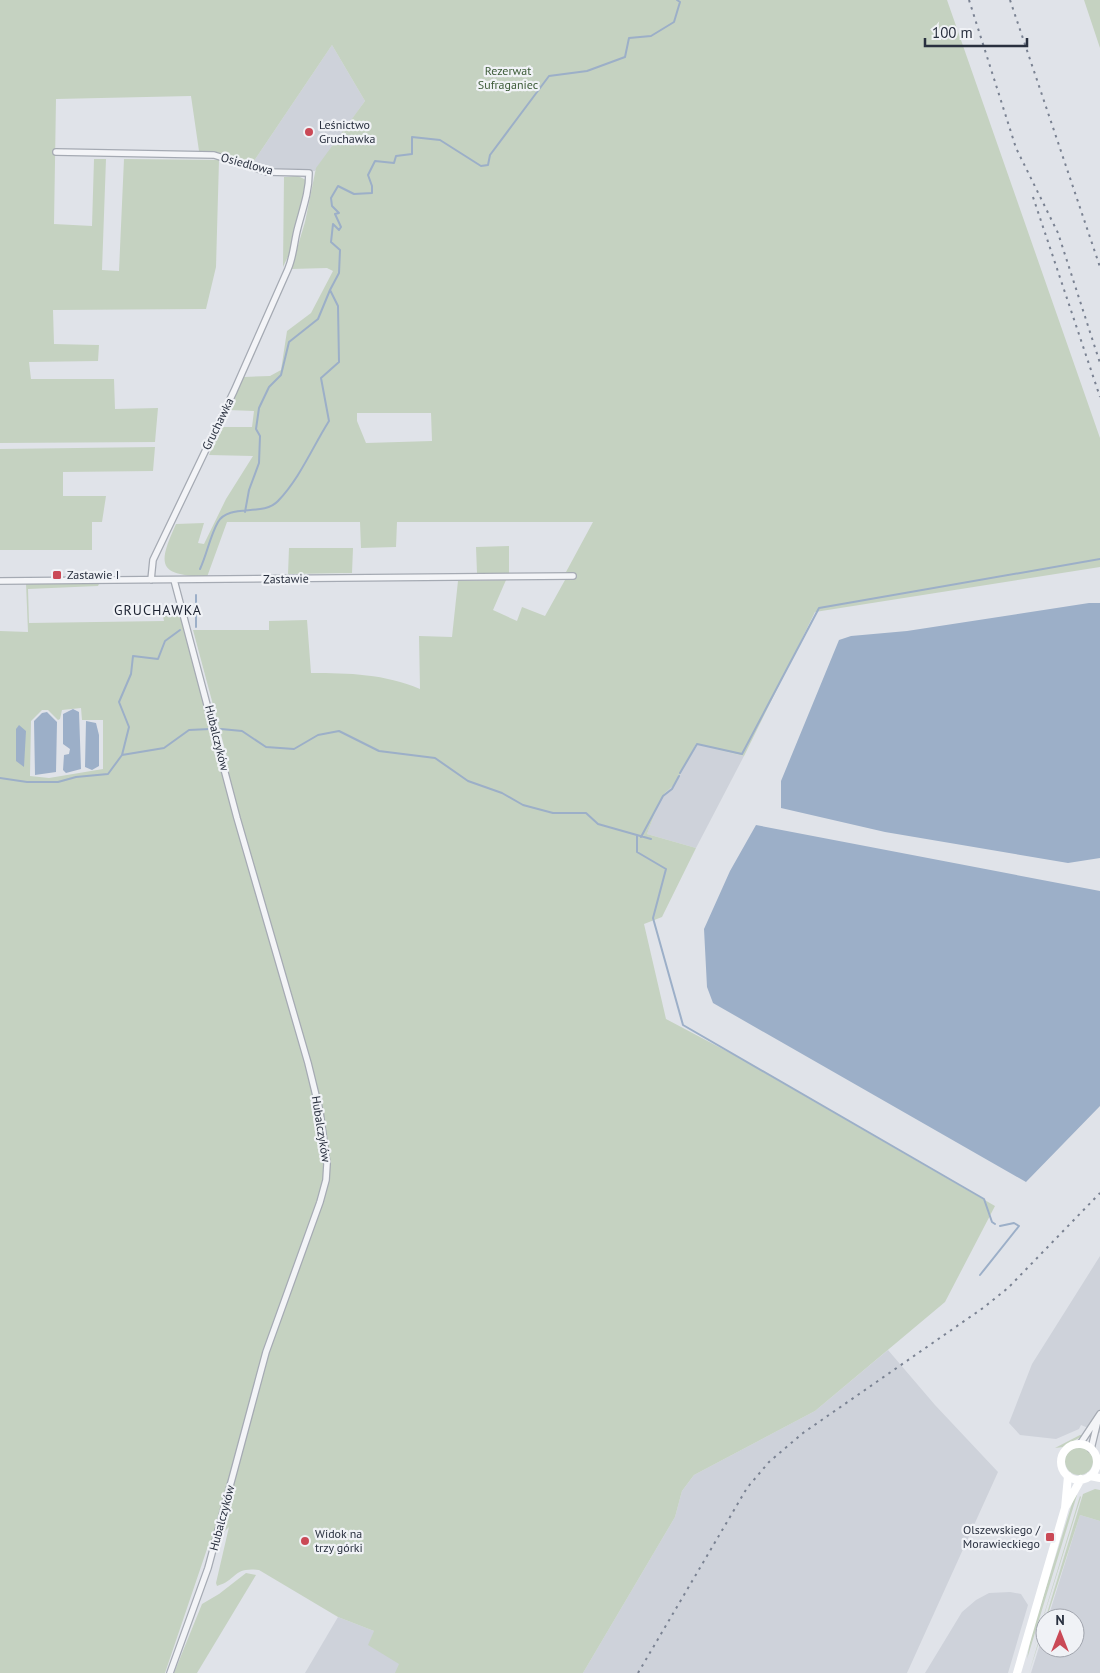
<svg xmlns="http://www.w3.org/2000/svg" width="1100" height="1673" viewBox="0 0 1100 1673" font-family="'PT Sans',sans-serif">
  <rect width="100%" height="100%" fill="#e0e3e9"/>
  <path fill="#ced2da" d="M332 45 365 101 315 171 268 170 252 164Z
    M696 744 744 756 696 848 647 834 658 805 665 793 675 784Z
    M1100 1256V1433L1081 1425 1079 1429 1056 1439 1020 1435 1009 1423 1032 1364Z
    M888 1350 935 1405 998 1472 907 1673H583L675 1517 682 1491 694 1475 815 1411Z
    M1080 1515 1100 1521V1673H1031L1045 1628V1648H1075V1618H1048Z
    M1010 1592 1021 1594 1028 1605 1008 1673H925L962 1612 976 1600 989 1593Z
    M338 1617 374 1631 461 1673H305Z"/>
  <path fill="#c5d2c1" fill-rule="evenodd" d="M0 0H947L1100 438V567L815 612 744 756 696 744 675 784 665 793 658 805 647 834 696 848 662 917 644 924 666 1019 734 1055 995 1206 945 1302 815 1411 694 1475 682 1491 675 1517 583 1673H395L399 1664 368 1645 374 1631 338 1617 259 1570C232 1567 238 1580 217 1586L216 1583 229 1527 207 1549 165 1673H0V631L28 632 26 583 100 582 98 586 28 589 29 623 164 621 163 616H180L218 758 227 757 193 630H269V621L307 620 311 673C349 673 385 674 420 689L419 636 452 637 458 581 506 580 493 610 517 621 522 607 545 616 565 580 575 572H566L593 522H397L396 547 361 548 360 522H227L207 577C158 575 157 566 176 524L204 523 198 543 204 544 226 499 253 456 209 455 221 427H252L254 411 228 410 244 377 270 376 281 370 287 331 311 313 333 271 327 268 291 269 305 222 316 168 365 101 332 45 252 164 221 153 199 151 191 96 56 99 54 224 92 226 94 159H106L102 270 119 271 124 159 219 160 216 267 206 309 53 310 54 344 99 345 98 361 29 362 31 379H114L115 409 158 408 155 442 0 443ZM357 413H431L432 441 366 443 357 421ZM81 708 82 720H103V769L49 778 30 776 31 721 42 710H48L58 720 60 719 62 710Z
    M1084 0H1100V48Z
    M298 176 306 180 292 248 283 267 284 177Z
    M155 447 153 471 63 472V496H106L102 522H92V550H0V449Z
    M509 546V573H477L476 547Z
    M289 548H353L352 573 288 574Z
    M1080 1435H1084L1063 1447 1055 1448Z
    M1065 1461a14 14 0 1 1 28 0a14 14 0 1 1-28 0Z
    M1095 1489 1100 1490V1521L1080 1515 1029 1673 1083 1494Z
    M1075 1494 1077 1495 1027 1659 1031 1636Z
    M1080 1496 1081 1497 1032 1654Z
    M246 1573 256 1575 197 1673H174L202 1604 219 1594Z"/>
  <path fill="#9cafc8" d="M1089 603H1100V858L1068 863 885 832 781 808V781L839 640 851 636 907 631Z
    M73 709 79 712 81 769 66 773 63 770 64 755 69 754 70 749 63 744V714Z
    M47 712 57 722 56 772 35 775 34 721 42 713Z
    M86 721 96 723 99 735V766L92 770 85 767Z
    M19 725 26 731 24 767 16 761V729Z
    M756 825 1100 891V1106L1026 1182 713 1003 707 987 704 929 730 871Z"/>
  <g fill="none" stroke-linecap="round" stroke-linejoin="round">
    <path stroke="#9cafc8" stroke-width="2" d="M245 512 249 490 259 463 260 436 256 429 259 408 269 387 281 375 289 342 318 319 330 290
      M200 569C207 554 210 536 218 522 229 503 263 517 278 501 300 478 312 448 329 421L321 378 339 362 338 306 330 290 339 273 340 250 331 242 333 224 339 230 341 227 335 214 339 213 332 206 331 198 338 186 354 194 372 193V186L368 175 375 161 394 163 396 156 412 154V137L440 140 481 166 488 165 490 155 549 76 587 71 625 57 629 38 651 36 674 22 680 2 677 0
      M196 595V627
      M221 729 242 731 266 747 294 749 318 735 339 731 379 751 435 758 468 781 502 793 523 805 553 813H586L598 824 651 839
      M122 755 164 748 189 730 210 729
      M680 773 697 744 742 754 819 608 1100 559
      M0 778 27 782H58L76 777 108 774 122 755 129 727 119 702 131 674 133 656 158 659 165 641 180 630
      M637 836V852L666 869 653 918 683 1025 984 1199 992 1222 995 1224
      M641 837 663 796 672 789 679 776
      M980 1275 1019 1226 1014 1223 1000 1226"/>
    <defs>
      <path id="street" d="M56 152 214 155 267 172 309 173C309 192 303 208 298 227 294 241 294 255 288 269L234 391 153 560 151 580
        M0 581 573 576
        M1080 1444 1100 1414
        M1091 1449 1099 1416
        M170 1673 208 1568 266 1352 320 1202 326 1180 327 1164 320 1112 308 1063 237 818 174 580"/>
    </defs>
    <use href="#street" stroke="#a5aab3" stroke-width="8"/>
    <use href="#street" stroke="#f3f4f7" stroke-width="5.5"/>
    <path stroke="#fff" stroke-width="8" d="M1061 1462a18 18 0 1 1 36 0a18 18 0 1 1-36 0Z
      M1090 1476 1100 1478
      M1066 1506 1081 1479
      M1017 1673 1065 1508 1068 1476"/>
    <path stroke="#7a8292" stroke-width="2" stroke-dasharray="2.5 5" stroke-linecap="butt" d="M969 0 1016 148 1058 233 1100 363
      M1010 0 1100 267
      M1033 197 1100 397
      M638 1673 747 1488 769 1462 803 1433 983 1308 1008 1288 1100 1193"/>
  </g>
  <g fill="#ca4956" stroke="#f0f2f6" stroke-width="2">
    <circle cx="309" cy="132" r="5"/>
    <rect x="52" y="570" width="10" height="10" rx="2.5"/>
    <rect x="1045" y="1532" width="10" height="10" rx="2.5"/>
    <circle cx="305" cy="1541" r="5"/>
  </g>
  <g text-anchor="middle" stroke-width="4.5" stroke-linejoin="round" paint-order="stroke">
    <g font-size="12" fill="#3c5b37" stroke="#f0f2f6">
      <text x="508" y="75">Rezerwat<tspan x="508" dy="14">Sufraganiec</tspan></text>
    </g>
    <g font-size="12" fill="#29303f" stroke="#f0f2f6" text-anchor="start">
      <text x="319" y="129">Leśnictwo<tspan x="319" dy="14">Gruchawka</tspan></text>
      <text x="67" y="579">Zastawie I</text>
      <text x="1040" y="1534" text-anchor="end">Olszewskiego /<tspan x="1040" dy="14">Morawieckiego</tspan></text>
      <text x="315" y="1538">Widok na<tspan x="315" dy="14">trzy górki</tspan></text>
    </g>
    <g font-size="12" fill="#29303f" stroke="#f0f2f6">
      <text transform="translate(247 164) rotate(15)" y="4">Osiedlowa</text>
      <text transform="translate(218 424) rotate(-64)" y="4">Gruchawka</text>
      <text transform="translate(286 579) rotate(-1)" y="4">Zastawie</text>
      <text transform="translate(217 738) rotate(76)" y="4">Hubalczyków</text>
      <text transform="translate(321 1129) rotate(81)" y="4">Hubalczyków</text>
      <text transform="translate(222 1518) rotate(-75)" y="4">Hubalczyków</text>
    </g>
    <g font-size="14" letter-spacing="1" fill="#1b2130" stroke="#f0f2f6">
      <text x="158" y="615">GRUCHAWKA</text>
    </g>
  </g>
  <g transform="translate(1060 1633)"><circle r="24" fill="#f0f2f6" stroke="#a0a4ad"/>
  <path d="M0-4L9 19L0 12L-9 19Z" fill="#ca4956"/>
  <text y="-8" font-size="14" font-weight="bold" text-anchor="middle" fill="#29303f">N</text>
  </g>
  <path d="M925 38v8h102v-8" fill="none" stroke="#29303f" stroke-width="2.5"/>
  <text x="932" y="38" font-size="15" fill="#29303f" stroke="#f0f2f6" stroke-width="4" paint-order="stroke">100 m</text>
</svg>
